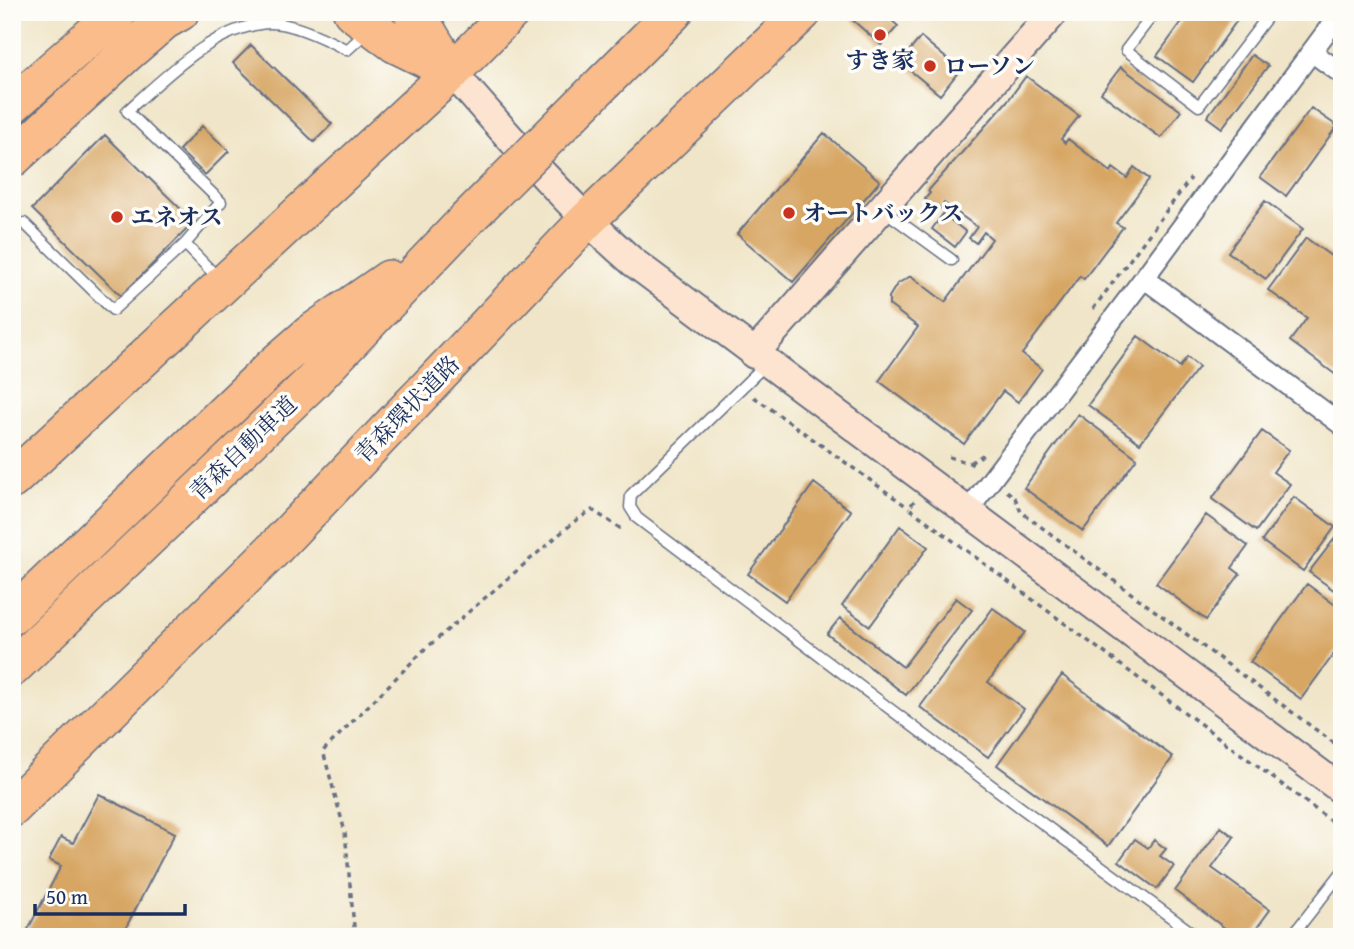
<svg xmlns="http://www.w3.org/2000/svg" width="1354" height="949" viewBox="0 0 1354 949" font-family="'Gentium Book Plus','Noto Serif JP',serif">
  <rect width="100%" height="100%" fill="#fdfcf7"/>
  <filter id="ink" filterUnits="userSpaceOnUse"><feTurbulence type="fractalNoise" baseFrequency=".0143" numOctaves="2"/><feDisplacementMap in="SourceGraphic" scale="14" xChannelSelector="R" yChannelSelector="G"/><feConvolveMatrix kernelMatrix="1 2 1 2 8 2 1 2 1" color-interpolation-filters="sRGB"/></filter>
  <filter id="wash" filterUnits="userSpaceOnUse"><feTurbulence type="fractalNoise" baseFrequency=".00686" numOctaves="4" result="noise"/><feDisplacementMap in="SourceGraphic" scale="28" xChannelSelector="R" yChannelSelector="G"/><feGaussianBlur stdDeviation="1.57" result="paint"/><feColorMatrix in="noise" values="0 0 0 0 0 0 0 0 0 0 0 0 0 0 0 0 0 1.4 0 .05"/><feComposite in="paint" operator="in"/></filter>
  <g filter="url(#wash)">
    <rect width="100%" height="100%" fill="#f0e5c8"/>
    <g id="blocks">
      <path fill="#d7a663" d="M851 12H882L898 26 881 45 848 16Z
        M1189 12H1243L1193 82 1157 56Z
        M921 37 960 70 940 95 900 62Z
        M251 45 332 124 314 142 233 63Z
        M1252 55 1268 66 1222 128 1207 117Z
        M1121 67 1181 111 1161 138 1101 93Z
        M1026 76 1079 116 1061 139 1065 143 1068 139 1111 172 1113 168 1127 178 1134 167 1149 179 1116 223 1123 227 1084 279 1080 276 1022 354 1042 369 1018 402 1003 391 964 444 879 381 918 327 889 305V297L897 284 911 276 945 302 992 239 984 232 976 243 969 238 977 227 944 203 939 209 925 199 930 193 928 191 1009 99Z
        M1311 108 1337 126 1286 196 1260 177Z
        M202 126 229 151 205 175 179 150Z
        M824 133 880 181 793 282 737 234Z
        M105 135 194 222 121 296 32 209Z
        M1265 201 1303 229 1266 279 1228 252Z
        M943 214 966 232 955 247 932 229Z
        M1306 238 1342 264V368L1336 375 1290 341 1307 318 1268 290Z
        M1138 336 1180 367 1187 357 1199 367 1140 443 1088 405Z
        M1078 414 1137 458 1083 531 1024 488Z
        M1262 431 1289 450 1273 472 1290 484 1256 531 1212 499Z
        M814 483 851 511 785 601 748 574Z
        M1294 497 1335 527 1303 571 1262 541Z
        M1206 515 1248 546 1232 568 1240 574 1206 620 1156 583Z
        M900 526 928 547 870 626 842 606Z
        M1342 529V596L1309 572Z
        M1307 584 1342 610V643L1301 699 1250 662Z
        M956 598 972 610 906 695 827 634 840 618 903 667Z
        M993 608 1025 632 988 682 1024 709 988 757 920 707Z
        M1062 675 1173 757 1108 846 997 765Z
        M99 794 175 833 121 937H24L61 866 49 860 61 837 73 843Z
        M1221 827 1234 837 1212 868 1270 910 1250 937H1237L1175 891Z
        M1135 839 1148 848 1154 840 1166 849 1160 856 1174 866 1157 889 1119 861Z"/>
    </g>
  </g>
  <g filter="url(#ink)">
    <use href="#blocks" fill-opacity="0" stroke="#666f83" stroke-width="2"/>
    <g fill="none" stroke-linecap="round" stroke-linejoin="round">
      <defs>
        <path id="lane" d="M1155 12 1126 50 1199 106 1271 12
          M882 209 952 260
          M24 223 113 310 185 244 219 279
          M185 244 221 202 127 111C165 77 217 24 271 23 294 23 328 40 347 50L368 31
          M766 364 631 495 630 507 637 518 1020 807 1198 937
          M1291 937 1342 872"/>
        <path id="street" d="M1312 52 1342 74
          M1144 278 1342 425
          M967 512 1144 278 1341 12"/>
        <path id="secondary" d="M452 72C510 138 566 204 633 262L1342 790
          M754 354 1054 12"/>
        <path id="highway" d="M352 12 395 44 452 72
          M412 12 420 19 452 72
          M606 80 674 12
          M12 105 118 12
          M12 159 128 52 164 21 180 12
          M12 480 452 72 511 12
          M12 616 274 365 311 333 389 279
          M12 668 311 383 466 220
          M12 808 272 551 586 221 803 12"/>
      </defs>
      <use href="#lane" stroke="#666f83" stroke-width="13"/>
      <use href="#street" stroke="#666f83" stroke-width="23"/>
      <use href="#secondary" stroke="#666f83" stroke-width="32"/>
      <use href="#highway" stroke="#666f83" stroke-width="40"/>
      <path stroke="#666f83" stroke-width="3.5" stroke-dasharray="5 5" stroke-linecap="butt" d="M1093 309 1191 178
        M754 397 909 508
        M949 457 970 463 976 467
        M970 463 986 453
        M1007 491 1015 498 1021 512 1342 749
        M914 501 909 508 1342 829
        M355 937 345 832 323 751 424 650 575 521 592 510 620 528 624 526"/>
      <use href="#lane" stroke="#fff" stroke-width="10"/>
      <use href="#street" stroke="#fff" stroke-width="19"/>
      <use href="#secondary" stroke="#fde4d0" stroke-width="28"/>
      <use href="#highway" stroke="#f9bc8a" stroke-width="37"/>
      <defs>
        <path id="highway-bridge" d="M466 220 606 80"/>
      </defs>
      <use href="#highway-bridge" stroke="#666f83" stroke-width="40" stroke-linecap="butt"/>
      <use href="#highway-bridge" stroke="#f9bc8a" stroke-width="37"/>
    </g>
  </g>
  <g fill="#c8321e" stroke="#fdfcf7" stroke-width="2.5">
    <circle cx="880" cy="35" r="7"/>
    <circle cx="930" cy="66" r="7"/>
    <circle cx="789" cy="213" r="7"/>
    <circle cx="117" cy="217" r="7"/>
  </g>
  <g text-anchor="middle" stroke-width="7" stroke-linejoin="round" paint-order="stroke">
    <g font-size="23" font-weight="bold" fill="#1b2f5e" stroke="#fdfcf7" text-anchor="start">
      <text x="880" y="68" text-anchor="middle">すき家</text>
      <text x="944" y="74">ローソン</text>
      <text x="803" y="221">オートバックス</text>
      <text x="131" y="225">エネオス</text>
    </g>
    <g font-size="23" fill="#1b2f5e" stroke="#fdfcf7">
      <text transform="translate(407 409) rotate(-46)" y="8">青森環状道路</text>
      <text transform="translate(243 448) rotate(-44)" y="8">青森自動車道</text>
    </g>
  </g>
  <rect width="1354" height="949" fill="none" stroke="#fdfcf7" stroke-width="42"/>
  <path d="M35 904v10h150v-10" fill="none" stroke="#1b2f5e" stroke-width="3.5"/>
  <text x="46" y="904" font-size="21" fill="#1b2f5e" stroke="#fdfcf7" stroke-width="5" paint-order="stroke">50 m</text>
</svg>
